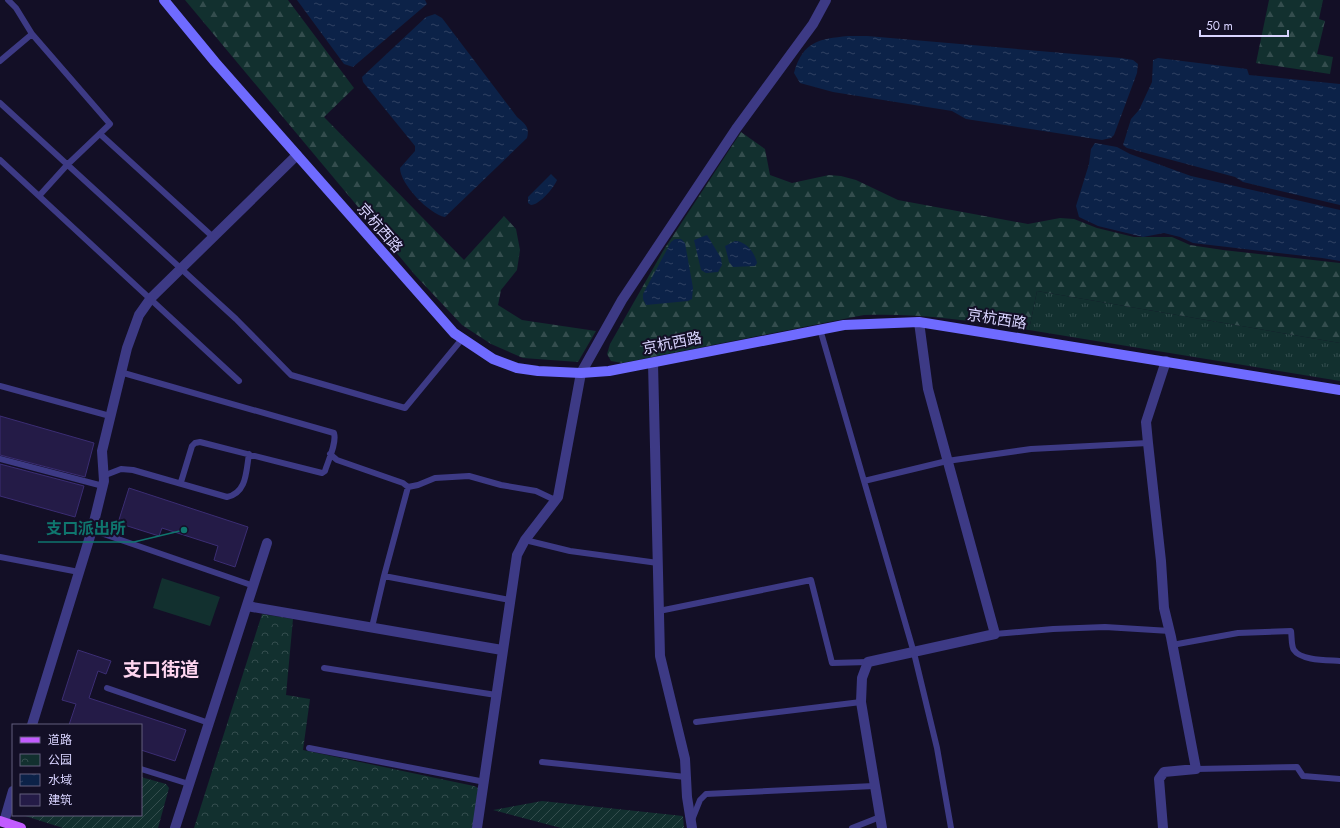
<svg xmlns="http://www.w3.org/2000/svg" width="1340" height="828" viewBox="0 0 1340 828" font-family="Jost,'Noto Sans SC',sans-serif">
  <defs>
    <pattern id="grass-tufts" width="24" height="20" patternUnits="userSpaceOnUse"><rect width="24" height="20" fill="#12302f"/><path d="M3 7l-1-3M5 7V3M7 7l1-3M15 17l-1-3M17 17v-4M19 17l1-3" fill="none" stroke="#344d4e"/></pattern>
    <pattern id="forest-firs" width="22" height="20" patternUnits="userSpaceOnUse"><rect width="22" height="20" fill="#12302f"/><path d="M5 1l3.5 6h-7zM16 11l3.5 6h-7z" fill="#344d4e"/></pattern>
    <pattern id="park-crowns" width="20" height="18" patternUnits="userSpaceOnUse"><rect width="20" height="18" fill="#12302f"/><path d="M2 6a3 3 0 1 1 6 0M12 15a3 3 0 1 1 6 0" fill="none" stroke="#344d4e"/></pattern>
    <pattern id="garden-furrows" width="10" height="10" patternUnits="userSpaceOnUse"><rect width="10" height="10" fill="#12302f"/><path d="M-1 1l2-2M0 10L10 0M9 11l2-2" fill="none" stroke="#344d4e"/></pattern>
    <pattern id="water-ripples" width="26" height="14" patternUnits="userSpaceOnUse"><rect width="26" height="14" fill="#0c2248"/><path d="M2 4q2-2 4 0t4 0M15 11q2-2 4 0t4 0" fill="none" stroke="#2f4163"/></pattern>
  </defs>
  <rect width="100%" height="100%" fill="#130f26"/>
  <path fill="url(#grass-tufts)" d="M1037 291 1340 343V381L1029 330Z"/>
  <path fill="url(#forest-firs)" d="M185 0H288L354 88 324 117 464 260 504 216 516 229 520 250 517 270 501 290 498 305 522 320 596 331 578 362 523 358 491 344 462 325 415 275Z
    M1269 0H1323L1319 19 1325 21 1317 54 1333 57 1330 74 1256 63Z
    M741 132 765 149 770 175 792 183 829 175 841 176 856 180 898 200 1028 224 1060 218 1074 219 1097 228 1134 237H1172L1190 245 1223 250 1340 263V343L1037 291 1029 330C974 321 919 313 864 315L622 363 611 361 607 354 610 344 663 251Z"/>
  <path fill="url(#park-crowns)" d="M262 614 293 619 286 695 310 699 303 750 474 786 480 789 472 828H194Z"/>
  <path fill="url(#garden-furrows)" d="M141 777 166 784 169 788 158 828H63L22 815H141Z
    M542 801 683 816 684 828H561L493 810Z"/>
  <path fill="#12302f" d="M162 578 220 597 210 626 153 608Z"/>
  <path fill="url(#water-ripples)" d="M297 0H425L427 4 353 67 344 64Z
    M435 14 442 18 517 117C525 124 530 127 527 138L445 217C429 214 400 184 400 168L415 151V146L363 82 362 77 426 17Z
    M848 36H867L1121 58 1133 60 1138 64 1137 73 1114 135 1111 138 1102 140 966 119 952 111 833 92 800 83 794 73C803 41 819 39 848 36Z
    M1158 58 1247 69 1249 75 1340 84V205L1243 182 1235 177 1127 148 1123 145 1131 119 1139 110 1152 82 1153 60Z
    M1095 143 1117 147 1130 154 1191 176 1340 210V261L1322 258 1193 243 1180 237 1164 233 1143 237 1098 226 1079 217 1076 206 1089 164 1091 149Z
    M551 174 557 180C554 188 539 205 531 205L528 203V197Z
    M707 235 721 258 722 265 718 272 706 273 701 270 694 240Z
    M675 239H681L685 243 693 288 692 299 688 301 646 305 643 299V294L671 242Z
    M735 241C746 241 755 253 757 263L755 266 733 267 729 262 725 246Z"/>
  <path fill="#241b47" stroke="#3b2d73" d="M0 416 94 443 85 477 0 455Z
    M0 464 84 486 75 517 0 496Z
    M129 488 248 527 235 567 214 560 218 546 162 528 159 536 118 523Z
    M78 650 111 661 106 674 98 671 89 698 186 730 175 761 141 750V725H69L76 704 62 700Z"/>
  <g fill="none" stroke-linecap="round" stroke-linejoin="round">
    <path stroke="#3d3a85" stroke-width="6" d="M8 0 16 8 32 34
      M0 61 32 34 110 124 67 165 39 196
      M0 103 236 319 291 375 405 408 462 339
      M100 134 213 237
      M0 160 239 381
      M820 329 864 481 947 461 1031 449 1148 443
      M120 372 334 433C337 443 328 461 325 471L322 473 200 442 195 443 192 446 181 482
      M0 386 110 416
      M330 454 337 460 403 483 408 487 418 485 435 478 469 476 501 485 536 491 555 500
      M0 459 103 486
      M103 476 121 469 133 470 227 497C247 493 246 471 249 454
      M864 481 914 653 937 748 951 828
      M92 530 254 586
      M525 540 570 551 658 563
      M0 557 79 572
      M384 576 408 487
      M659 611 811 580 832 663 868 662
      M372 627 384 576 510 600
      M995 634 1053 629 1105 627 1170 631
      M1172 645 1238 633 1291 631C1292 637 1291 646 1294 650 1301 661 1329 660 1340 661
      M324 668 496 695
      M107 688 209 723
      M696 722 861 702
      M309 748 485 782
      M542 762 686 777
      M141 769 189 784
      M1196 769 1297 767 1303 776 1340 779
      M692 820 700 800 706 794 874 786
      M852 828 880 817"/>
    <path stroke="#3d3a85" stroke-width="10" d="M653 363 660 656 685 759 687 797 692 828
      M247 606 502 650
      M32 725 92 530 104 481 102 451 127 348 139 315 151 298 297 155
      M4 822 13 791
      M175 828 267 543
      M477 828 517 555 525 540 558 497 581 373 622 300 736 129 813 24 826 0
      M882 828 861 702 862 678 868 662 995 634 928 389 919 322
      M1163 828 1159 779 1164 772 1196 769 1171 637 1164 608 1161 561 1148 443 1146 422 1166 361"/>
    <path stroke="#6f6bff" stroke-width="10" d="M164 0 215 62 454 333 493 359 517 368 538 371 581 373 609 371 844 325 919 322 1340 390"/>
    <path stroke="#c25bff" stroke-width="10" d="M0 821 21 828"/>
  </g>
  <g text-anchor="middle" stroke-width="4" stroke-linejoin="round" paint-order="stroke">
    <g font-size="15" fill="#d9d4ff" stroke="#130f26">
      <text transform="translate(380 228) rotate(49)" y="5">京杭西路</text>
      <text transform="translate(997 319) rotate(9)" y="5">京杭西路</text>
      <text transform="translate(672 343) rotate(-11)" y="5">京杭西路</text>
    </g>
    <g font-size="19" font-weight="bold" fill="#ffd6f0" stroke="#130f26">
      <text x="161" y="676">支口街道</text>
    </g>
  </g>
  <path fill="none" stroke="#0f766e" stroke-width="1.5" d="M184 530L134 542H38"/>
  <circle fill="#0f766e" stroke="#130f26" stroke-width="1.5" cx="184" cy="530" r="4"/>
  <g font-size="16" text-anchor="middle" font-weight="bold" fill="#0f766e" stroke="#130f26" stroke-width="4" stroke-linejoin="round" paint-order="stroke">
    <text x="86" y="534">支口派出所</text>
  </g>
  <rect x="12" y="724" width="130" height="92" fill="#130f26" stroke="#625e7d"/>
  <rect x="20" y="737" width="20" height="6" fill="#c25bff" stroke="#625e7d"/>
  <text x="48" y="744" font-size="12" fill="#d9d4ff">道路</text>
  <rect x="20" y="754" width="20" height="12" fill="url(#park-crowns)" stroke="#625e7d"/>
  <text x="48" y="764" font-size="12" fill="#d9d4ff">公园</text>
  <rect x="20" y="774" width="20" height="12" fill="url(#water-ripples)" stroke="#625e7d"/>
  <text x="48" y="784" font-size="12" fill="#d9d4ff">水域</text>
  <rect x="20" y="794" width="20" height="12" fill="#241b47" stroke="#625e7d"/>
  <text x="48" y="804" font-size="12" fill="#d9d4ff">建筑</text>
  <path d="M1200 30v6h88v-6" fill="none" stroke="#d9d4ff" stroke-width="2"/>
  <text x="1206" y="30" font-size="12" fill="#d9d4ff" stroke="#130f26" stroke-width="3" paint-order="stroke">50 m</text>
</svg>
